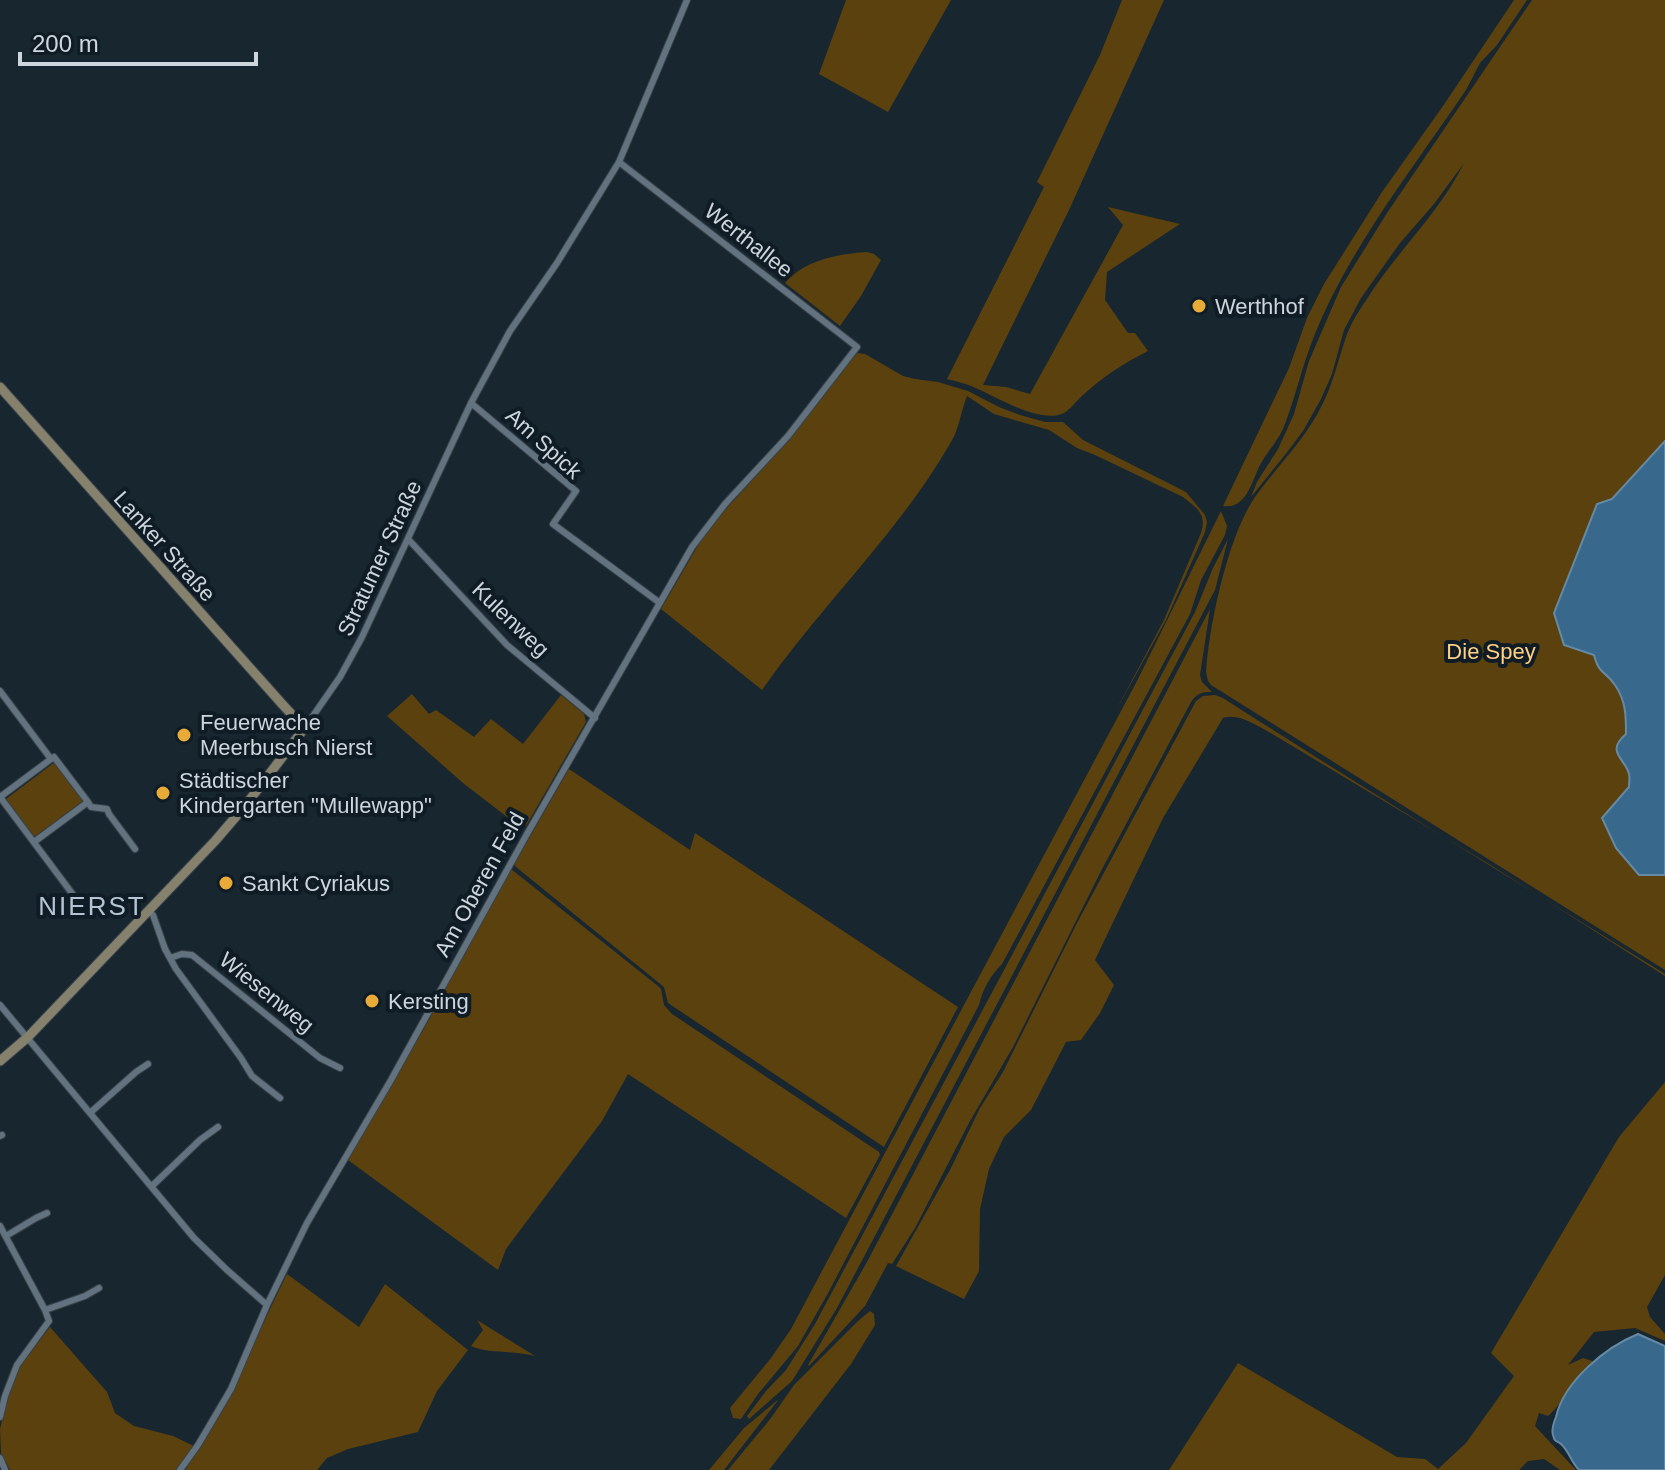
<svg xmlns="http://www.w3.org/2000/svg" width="1665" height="1470" viewBox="0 0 1665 1470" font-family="Arial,sans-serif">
  <rect width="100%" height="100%" fill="#182630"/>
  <path fill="#5b410e" d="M846 0H951L888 112 819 74Z
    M1122 0H1164L1069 210 983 385 1006 387 1030 394 1123 225 1108 207 1180 224 1107 272 1105 300 1128 333H1135L1148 351C1124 363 1101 378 1082 396 1076 401 1071 409 1064 413 1039 425 994 395 971 386 964 383 955 381 947 379L1044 187 1037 182 1100 55Z
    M1514 0H1527L1497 45 1480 63 1466 90C1412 170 1343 256 1310 347 1300 374 1294 402 1283 429 1277 442 1267 452 1260 465 1252 481 1246 510 1223 506L1289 368 1307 318 1324 284 1382 192 1443 106Z
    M1532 0H1665V970L1211 685 1208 681 1206 672C1209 625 1228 536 1255 497 1278 465 1306 439 1323 403 1333 383 1338 361 1345 340 1349 327 1357 313 1365 302 1395 253 1439 214 1464 163L1434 204 1400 243 1361 298 1344 330 1332 374 1321 399 1303 431 1288 451 1251 497 1257 482 1278 449 1294 414 1309 361 1341 287 1387 213Z
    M867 252 874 254 881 260 861 296 840 326 785 283C805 260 837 254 867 252Z
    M858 353 865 354 903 376 915 379 938 382 968 391 999 407 1020 415 1045 422H1063L1083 440 1186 492 1205 515 1207 522 1205 532 1166 620 1114 714 1164 620 1201 533C1207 514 1197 508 1183 497L1095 455 1077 448 1049 430 994 414 967 396C961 411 959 429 951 442 899 533 821 605 762 690L661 609 707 530 791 437 854 356Z
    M1221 511 1227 526 1225 535 1201 580 1190 614 1002 964C990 976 983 989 979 1005L827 1295 798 1346 758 1394 741 1419 733 1418 730 1408 771 1358 791 1329 1137 681Z
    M1228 539 1215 590 837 1308 792 1381 749 1419 747 1416 766 1391 786 1370 815 1324 1195 612 1213 568Z
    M1210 609 1200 675 1202 682 1212 692C1202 692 1197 693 1191 702L1100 873 1013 1047 970 1121 915 1228 892 1264 888 1263 865 1306 809 1366 808 1365 867 1262Z
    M412 694 429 714 436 710 474 737 491 719 523 744 561 695 584 714 586 722 526 826 520 827 463 783 387 716Z
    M1215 695 1223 698C1369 792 1518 882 1665 974V976L1489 864 1269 732C1255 725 1239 713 1223 718L1163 818 1095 960 1114 985 1100 1013 1081 1040 1066 1042 1031 1110 1004 1137 989 1169 980 1209 979 1271 964 1299 896 1266 951 1168 980 1108 1003 1072 1077 923 1196 701 1203 696Z
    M55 762 83 801 34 837 6 799Z
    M569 769 690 850 695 833 958 1007 884 1147 668 1003 664 987 516 867 514 864Z
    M511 869 658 986 661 989 664 1005 672 1014 879 1152 880 1155 846 1218 628 1074 602 1121 506 1249 498 1270 348 1160 422 1032Z
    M1665 1082V1275L1647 1307 1650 1317 1665 1334V1341L1635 1328 1594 1332 1568 1365 1583 1358 1595 1362C1586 1369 1578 1376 1571 1385 1563 1397 1559 1407 1548 1416L1539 1413 1535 1426 1576 1470H1560L1544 1459 1528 1461 1519 1470H1169L1238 1363 1397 1457 1425 1459 1438 1469 1466 1443 1514 1376 1491 1353 1619 1137Z
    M287 1274 359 1327 385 1284 468 1350 437 1391 418 1432 348 1449 327 1458 317 1470H185C227 1409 254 1340 287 1274Z
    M870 1311 874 1314 875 1325 851 1364 769 1470H728L771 1418 794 1385 858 1321Z
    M477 1320 535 1356C514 1350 489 1354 471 1346L483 1330Z
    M50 1327 107 1392 115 1413 134 1426 173 1436 194 1446 177 1470H10L1 1453 0 1429 8 1396 20 1366Z
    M779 1399 724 1470H709L744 1428Z"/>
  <path fill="#38698d" stroke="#658aa5" stroke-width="2" d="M1665 441V875H1639L1616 848 1602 818 1629 787C1629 783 1630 778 1629 774 1625 758 1605 752 1626 734 1626 716 1626 701 1615 685 1606 671 1599 675 1594 655L1564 645 1554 613 1597 504 1612 499Z
    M1638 1334 1665 1346V1470H1579C1571 1462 1569 1451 1561 1444 1556 1440 1555 1443 1553 1435 1551 1430 1554 1422 1556 1417 1564 1381 1606 1347 1638 1334Z"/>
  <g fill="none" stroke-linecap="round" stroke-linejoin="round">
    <defs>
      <path id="street" d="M471 403 576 491 553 524 660 603
        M408 539 507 645 595 718
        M0 691 51 759 0 797 74 896
        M306 726 340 677 362 637 471 403 510 331 557 263 619 162 687 0
        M88 802 91 807 107 809 109 814 135 849
        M34 842 88 802 54 757 51 759
        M149 911 153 915 165 949 176 969 241 1058 252 1076 280 1098
        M170 958 182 954 192 955 320 1058 340 1068
        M0 1005 194 1238 227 1270 267 1305
        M91 1112 136 1072 148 1064
        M0 1136 2 1135
        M152 1186 200 1140 218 1127
        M0 1226 45 1310 49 1321 17 1365 5 1396 0 1417
        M6 1236 36 1218 47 1213
        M45 1310 85 1296 99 1288
        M0 1458 5 1470
        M180 1470 198 1445 231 1389 267 1305 307 1223 391 1080 527 834 692 547 725 504 788 436 857 347 619 162"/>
      <path id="secondary" d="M0 387 283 705 296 719 306 726 245 806 215 841 28 1037 0 1061"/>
    </defs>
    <use href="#street" stroke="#38424b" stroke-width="8"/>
    <use href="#secondary" stroke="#38424b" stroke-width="11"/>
    <use href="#street" stroke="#62727e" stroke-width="6"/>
    <use href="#secondary" stroke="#86816d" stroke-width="9"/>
  </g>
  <g fill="#e8ab37" stroke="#0f1c26" stroke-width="3">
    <circle cx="1199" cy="306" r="8"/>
    <circle cx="184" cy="735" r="8"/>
    <circle cx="163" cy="793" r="8"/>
    <circle cx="226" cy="883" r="8"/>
    <circle cx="372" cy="1001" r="8"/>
  </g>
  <g text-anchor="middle" stroke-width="8" stroke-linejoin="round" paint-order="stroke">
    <g font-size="22" fill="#cdd6dc" stroke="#0f1c26">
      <text transform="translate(749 240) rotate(38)" y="8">Werthallee</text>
      <text transform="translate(544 443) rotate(42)" y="8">Am Spick</text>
      <text transform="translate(165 546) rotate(48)" y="8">Lanker Straße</text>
      <text transform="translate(379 558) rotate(-65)" y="8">Stratumer Straße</text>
      <text transform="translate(511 619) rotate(44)" y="8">Kulenweg</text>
      <text transform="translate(479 884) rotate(-61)" y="8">Am Oberen Feld</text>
      <text transform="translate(267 992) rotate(39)" y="8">Wiesenweg</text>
    </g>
    <g font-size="22" fill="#cdd6dc" stroke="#0f1c26" text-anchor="start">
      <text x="1215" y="314">Werthhof</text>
      <text x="200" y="730">Feuerwache<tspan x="200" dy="25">Meerbusch Nierst</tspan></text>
      <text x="179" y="788">Städtischer<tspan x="179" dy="25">Kindergarten "Mullewapp"</tspan></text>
      <text x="242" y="891">Sankt Cyriakus</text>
      <text x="388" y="1009">Kersting</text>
    </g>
    <g font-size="22" fill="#fed083" stroke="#0f1c26">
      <text x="1491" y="659">Die Spey</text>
    </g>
    <g font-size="26" letter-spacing="2" fill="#b4c4d2" stroke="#0f1c26">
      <text x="92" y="915">NIERST</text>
    </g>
  </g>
  <path d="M20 52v12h236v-12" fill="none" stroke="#cdd6dc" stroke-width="4"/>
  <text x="32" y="52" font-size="24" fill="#cdd6dc" stroke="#0f1c26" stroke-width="6" paint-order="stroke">200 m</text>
</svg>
